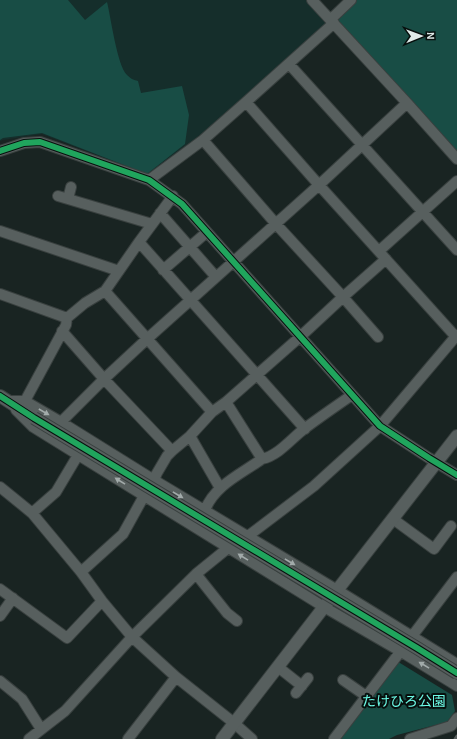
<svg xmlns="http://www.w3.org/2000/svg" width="457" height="739" viewBox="0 0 457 739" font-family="'Alegreya Sans','Noto Sans JP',sans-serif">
  <rect width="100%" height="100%" fill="#192422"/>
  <path fill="#152e2b" d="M0 0H307L326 21 325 26 248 96 152 174 148 175 42 134 3 140 0 141Z"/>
  <path fill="#184d45" d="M0 0H68L85 20 107 2C111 18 117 65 127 75 131 79 134 80 138 81L141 93 182 86 189 115 185 144 147 174 42 133 3 138 0 140Z
    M355 0H457V152L339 22 337 17Z
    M395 663H400L452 695 455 711 447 722 397 735 389 739H337Z"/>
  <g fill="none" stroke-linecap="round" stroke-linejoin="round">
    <defs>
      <path id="minor" d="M312 0 407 103 457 159
        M330 20 351 0
        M289 64 457 250
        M246 102 319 185 456 337
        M203 140 276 224 343 297 378 337
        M0 151 24 143 40 142 149 180 182 204 380 426 429 458 457 475
        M149 180 203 140 246 102 334 23
        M58 196 152 224
        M68 199 71 187
        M160 213 216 277
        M0 231 119 271
        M139 242 305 429
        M379 251 457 181
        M163 270 207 232
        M105 291 212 412
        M0 294 67 318
        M62 331 104 379 172 451
        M8 401H25L61 422 154 480 337 590 457 664
        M25 401 66 325 67 318 85 303 105 291 139 242 173 196
        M226 402 262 459
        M16 410 33 427 324 607 400 651 457 686
        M61 422 104 379 147 339 319 185 407 103
        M190 436 220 488
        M154 480 157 473 167 456 172 451 190 436 212 412 226 402 301 336 343 297 386 259
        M0 487 32 513 81 572 102 601 132 637 176 677 234 723 252 739
        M205 510C215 485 241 474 262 459 279 455 291 439 304 429 320 417 336 406 352 395
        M32 513 56 492 78 455
        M393 519 434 549 451 526
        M248 536 314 486 380 426 457 335
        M81 572 123 534 144 496
        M196 574 227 613 237 621
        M0 589 67 638 102 601
        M0 616 13 598
        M278 667 302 686
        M343 680 366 696
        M0 681 22 699 41 729
        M296 693 308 678
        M29 739 65 711 132 637 196 574 228 548
        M128 739 176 677
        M334 739 457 577
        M410 739 451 726 457 718"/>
      <path id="tertiary" d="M0 396 34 418
        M222 739 324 607 457 436"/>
    </defs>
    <use href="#minor" stroke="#39403f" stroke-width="12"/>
    <use href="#tertiary" stroke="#39403f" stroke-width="14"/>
    <use href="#minor" stroke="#575f5e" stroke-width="10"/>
    <use href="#tertiary" stroke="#575f5e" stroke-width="12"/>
    <path stroke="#5a6160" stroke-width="3" d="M455 739 457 736"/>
    <defs>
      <path id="tertiary-bridge" d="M34 418 417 648 457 673"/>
    </defs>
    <use href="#tertiary-bridge" stroke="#39403f" stroke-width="14" stroke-linecap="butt"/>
    <use href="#tertiary-bridge" stroke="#575f5e" stroke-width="12"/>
    <defs>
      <path id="cycleway" d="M0 151 24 143 40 142 149 180 182 204 380 426 429 458 457 475
        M0 396 34 418 417 648 457 673"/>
    </defs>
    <use href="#cycleway" stroke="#070f0d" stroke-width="8"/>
    <use href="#cycleway" stroke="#20a55d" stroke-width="6"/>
  </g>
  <defs><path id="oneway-solid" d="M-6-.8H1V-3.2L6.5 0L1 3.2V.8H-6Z"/></defs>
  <g fill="#a2abaa">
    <use href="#oneway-solid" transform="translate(44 412) rotate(30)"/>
    <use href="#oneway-solid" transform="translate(120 481) rotate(-148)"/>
    <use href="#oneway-solid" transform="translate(178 495) rotate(31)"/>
    <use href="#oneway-solid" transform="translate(243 557) rotate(-148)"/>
    <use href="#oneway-solid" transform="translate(290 562) rotate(31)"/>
    <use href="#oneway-solid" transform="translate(424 665) rotate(-149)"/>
  </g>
  <g text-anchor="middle" stroke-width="4" stroke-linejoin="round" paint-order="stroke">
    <g font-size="14" fill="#6cfae6" stroke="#070f0d">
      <text x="404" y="706">たけひろ公園</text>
    </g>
  </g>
  <g transform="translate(421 36) rotate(89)" stroke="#070f0d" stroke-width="3" paint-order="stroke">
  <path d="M0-3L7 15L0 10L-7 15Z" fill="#dfeae8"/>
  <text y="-6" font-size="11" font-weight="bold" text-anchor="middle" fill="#dfeae8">N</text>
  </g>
</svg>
